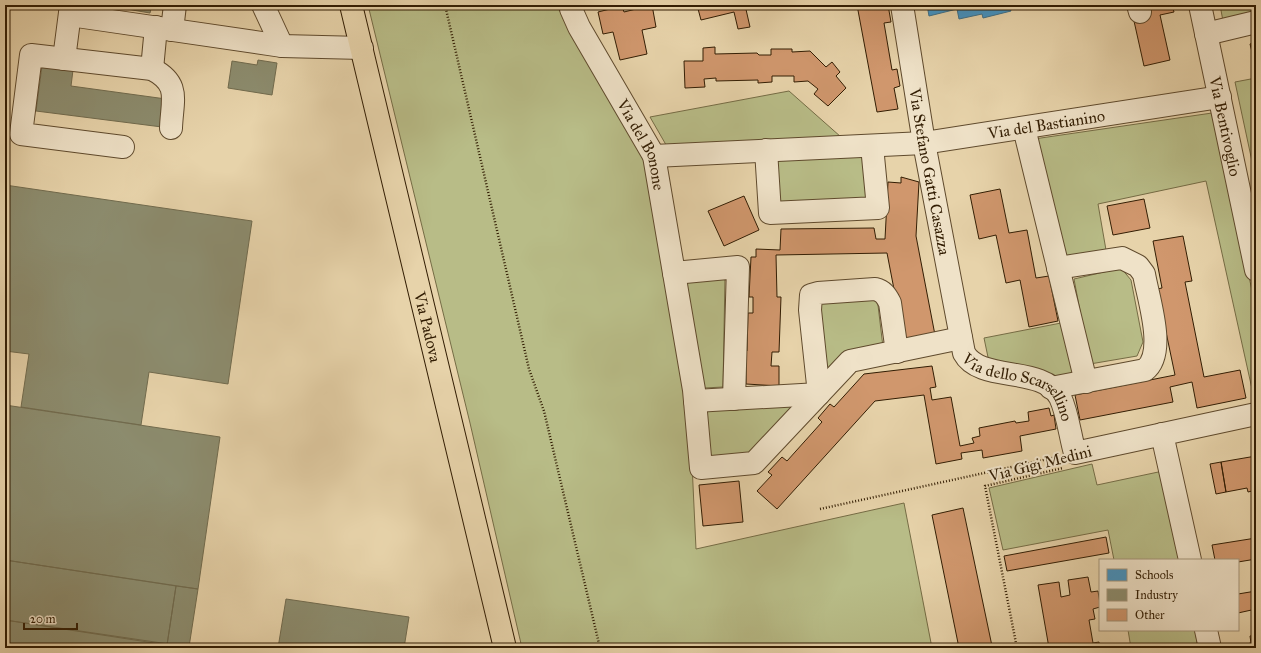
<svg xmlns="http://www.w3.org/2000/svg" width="1261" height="653" viewBox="0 0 1261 653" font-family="'IM FELL Great Primer',serif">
  <rect width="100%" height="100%" fill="#e7d3aa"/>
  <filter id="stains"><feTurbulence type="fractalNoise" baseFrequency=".005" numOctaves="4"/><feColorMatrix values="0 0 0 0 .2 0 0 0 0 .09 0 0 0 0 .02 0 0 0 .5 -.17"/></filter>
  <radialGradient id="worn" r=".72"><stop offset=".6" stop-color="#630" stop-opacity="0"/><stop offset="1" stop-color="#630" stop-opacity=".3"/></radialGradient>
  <path fill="#b8bc87" stroke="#756c45" d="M368 5H556L650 155 689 400 696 549 904 503 932 648H522L470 423Z
    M1220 5H1256V14L1223 21Z
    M1256 78V180L1235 82Z
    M789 91 841 137 669 150 650 117Z
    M1212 113 1256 308V407L1206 181 1098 204 1106 250 1062 261 1034 139Z
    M868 154 871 200 772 205 770 159Z
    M1121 268 1131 280 1143 342 1137 356 1090 364 1074 279Z
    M725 277 723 387 704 388 686 280Z
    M877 297 883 347 848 354 825 370 817 302Z
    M1061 323 1073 374 1053 376 989 362 984 338Z
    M804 402 750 454 706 458 701 407Z
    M1092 464 1097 485 1163 471 1181 560H1114L1108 530 1003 550 989 488Z
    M1128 630H1195L1198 648H1131Z"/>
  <path fill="#4393c3" stroke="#3e7089" d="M927 5H1009L1011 11 983 18 982 14 959 19 957 9 929 16Z"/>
  <path fill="#8c8c6e" stroke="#716b4e" d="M103 5H152L150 13Z
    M258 60 277 63 272 95 228 88 232 61 257 65Z
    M42 66 73 70 71 86 166 99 162 127 36 111Z
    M5 185 252 221 228 384 149 372 141 425 21 407 29 354 5 351Z
    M5 405 220 437 198 589 5 560Z
    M5 560 176 586 167 645 5 620Z
    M176 586 198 589 189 647 167 645Z
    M286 599 409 617 404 648H278Z
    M5 620 189 647V648H5Z"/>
  <path fill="#d0976d" stroke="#321d03" d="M652 5 656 27 642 30 647 54 620 60 613 32 603 34 598 12 622 6 624 12Z
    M697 5H745L750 27 738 29 734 12 701 20Z
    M857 5H888L891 22 884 23 892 70 897 69 900 86 894 88 898 109 877 112Z
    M1143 5H1172L1174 12 1160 15 1170 60 1144 66 1134 21Z
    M1256 42V68L1250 44Z
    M715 47V54L757 53 759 55H771V49H792V52L810 51 826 67 832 62 840 72 836 76 846 88 828 106 814 94 818 89 808 81 794 82V76H772V82L758 83V80L716 81V78L704 79 705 87 685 88 684 61H703V48Z
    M901 177 919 182 916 236 935 335 904 341 887 253 776 255 777 297H781L779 352H772L771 366H779V386L746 384V365H742V351H747L748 313H753V297H749L751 257H756V249L780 250 781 229 874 228 876 239H885L888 182 901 183Z
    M1000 189 1009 233 1027 230 1036 278 1049 276 1058 321 1029 327 1020 280 1006 283 996 235 979 239 970 195Z
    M744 196 759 230 724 246 708 211Z
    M1144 199 1150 228 1113 235 1107 206Z
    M1183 236 1192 281 1185 282 1204 377 1240 370 1246 398 1197 408 1192 382 1170 387 1173 402 1080 420 1075 395 1175 375 1157 289 1162 288 1153 241Z
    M932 366 936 387 930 388 932 400 951 397 960 446 974 443 972 438 980 436 979 428 1015 421 1016 423 1029 421 1028 412 1049 408 1051 416 1054 415 1056 429 1020 436 1022 451 983 458 982 450 961 453 962 459 936 464 924 395 875 401 777 509 757 491 772 475 768 472 782 457 787 461 822 422 818 418 830 404 834 407 864 374Z
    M1256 456V490L1248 492 1247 488 1226 492 1221 462Z
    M1221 462 1226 492 1216 494 1210 464Z
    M739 481 743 522 703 526 699 485Z
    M963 508 992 646 982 648H959L932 515Z
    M1106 537 1109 553 1007 571 1004 556Z
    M1256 538V559L1238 562V560H1215L1212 545Z
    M1088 577 1091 592 1098 591 1100 604V607L1093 609 1095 619 1089 620 1093 643 1099 642 1100 648H1049L1038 585 1059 582 1061 597 1070 595 1068 580Z
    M1256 591V609L1238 613V594Z
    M1256 635V648H1236V646L1251 643 1250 636Z"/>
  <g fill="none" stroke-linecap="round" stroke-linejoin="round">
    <defs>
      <g id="minor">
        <path d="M263 5 282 46"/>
        <path id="s1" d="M571 5V9L579 27 654 156 694 390 701 468 754 463 850 361 961 338"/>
        <path id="s2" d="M902 5 924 143 964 353C980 383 1043 365 1060 397 1068 414 1070 436 1075 453L1256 414"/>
        <path d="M1138 5 1140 12"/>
        <path id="s3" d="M1200 5 1256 270"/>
        <path d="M70 15 282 46 362 48"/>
        <path d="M172 30 175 5"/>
        <path d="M1206 34 1256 22"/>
        <path d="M64 59 71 5"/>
        <path d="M152 69 156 27"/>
        <path d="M1024 128 1086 382"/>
        <path d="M123 147 21 134 31 55 152 69C181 84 172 100 171 128"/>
        <path d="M766 150 770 213 878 208 872 146"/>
        <path id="s4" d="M654 156 924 143 1220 97"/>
        <path d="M674 273 738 267 734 399"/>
        <path d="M1051 388 1145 370C1167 353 1148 298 1144 274L1138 266 1122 258 1058 268"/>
        <path d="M695 401 819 394 810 310 811 295 818 293 875 289C883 291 886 295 890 303L897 352"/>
        <path d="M1162 434 1190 560"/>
        <path d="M1206 630 1210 648"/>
      </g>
      <g id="major">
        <path id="s5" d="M351 5 505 648"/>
      </g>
    </defs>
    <use href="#minor" stroke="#5f4a2d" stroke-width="24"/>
    <use href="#major" stroke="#321d03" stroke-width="24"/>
    <path stroke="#321d03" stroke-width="2.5" stroke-dasharray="1 2" stroke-linecap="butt" d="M445 5 529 369 544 411 600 648
      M820 509 1057 457
      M1017 648 985 486 1063 468"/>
    <use href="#minor" stroke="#efe2c8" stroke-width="22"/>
    <use href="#major" stroke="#e7d3aa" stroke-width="22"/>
  </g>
  <g text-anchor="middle" stroke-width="4" stroke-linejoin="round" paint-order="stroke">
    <g font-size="16" fill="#321d03" stroke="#efe2c8">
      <text dy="6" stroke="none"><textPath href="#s4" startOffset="394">Via del Bastianino</textPath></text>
      <text dy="6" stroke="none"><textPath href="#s3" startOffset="124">Via Bentivoglio</textPath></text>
      <text dy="6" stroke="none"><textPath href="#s1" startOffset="158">Via del Bonone</textPath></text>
      <text dy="6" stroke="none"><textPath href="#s2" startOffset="169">Via Stefano Gatti Casazza</textPath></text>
      <text dy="6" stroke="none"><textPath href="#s5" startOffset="331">Via Padova</textPath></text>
      <text dy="6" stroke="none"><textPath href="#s2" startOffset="422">Via dello Scarsellino</textPath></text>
      <text transform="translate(1040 463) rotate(-14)" y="6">Via Gigi Medini</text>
    </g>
  </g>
  <rect width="1261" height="653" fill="none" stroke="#e7d3aa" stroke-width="20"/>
  <rect x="6" y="6" width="1249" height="641" fill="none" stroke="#321d03" stroke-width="2"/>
  <rect x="10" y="10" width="1241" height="633" fill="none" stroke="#321d03"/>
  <rect x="1099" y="559" width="140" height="72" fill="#efe2c8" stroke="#a39379"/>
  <rect x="1107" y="569" width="20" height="12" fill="#4393c3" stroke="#a39379"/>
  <text x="1135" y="579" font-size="12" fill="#321d03">Schools</text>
  <rect x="1107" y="589" width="20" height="12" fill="#8c8c6e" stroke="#a39379"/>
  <text x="1135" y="599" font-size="12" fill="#321d03">Industry</text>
  <rect x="1107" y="609" width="20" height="12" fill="#d0976d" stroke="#a39379"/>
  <text x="1135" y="619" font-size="12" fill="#321d03">Other</text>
  <path d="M24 623v6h53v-6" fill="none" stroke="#321d03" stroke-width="2"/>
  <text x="30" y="623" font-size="12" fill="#321d03" stroke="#efe2c8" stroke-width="3" paint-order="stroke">20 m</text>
  <rect width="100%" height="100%" filter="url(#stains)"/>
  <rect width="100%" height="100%" fill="url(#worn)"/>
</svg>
